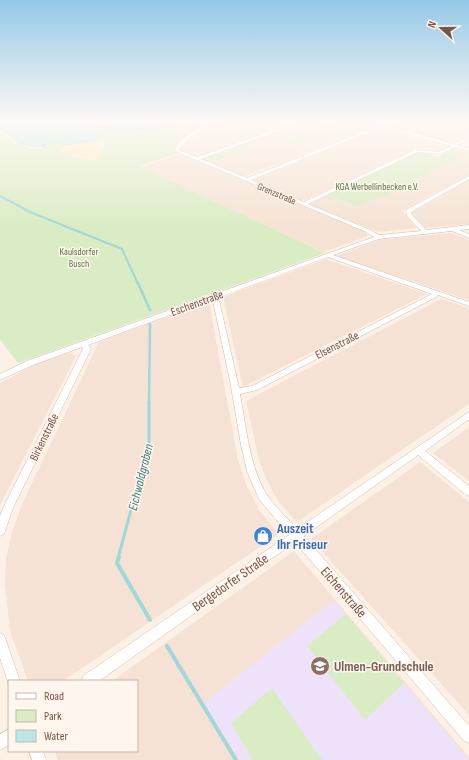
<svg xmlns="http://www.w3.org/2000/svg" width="469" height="760" viewBox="0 0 469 760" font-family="'Sofia Sans Condensed',sans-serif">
  <rect width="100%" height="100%" fill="#fdf1e6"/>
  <path fill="#f5e2d4" d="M216 122H298L197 158 177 150Z
    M305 122H363L376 126 243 177 201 159Z
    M395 122H469V135L451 143 387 126Z
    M380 128 447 147 438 152 419 147 305 200H300L251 180Z
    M466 151 469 152V175L402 211 417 228 378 232 311 205 310 203 327 195 357 206 456 159 453 158Z
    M179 154 362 230 368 236 324 252 140 167Z
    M469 180V224L425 228 411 213Z
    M451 233 469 240V300L336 256 379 240Z
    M326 259 427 294 243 387 223 297Z
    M441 299 469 308V404L297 522 278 501 266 479 258 456 246 401Z
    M209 302 238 460 246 484 259 510 279 534 63 681H28L10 631 5 584 6 558 12 532 23 502 99 342Z
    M69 353 76 356 0 505V383L36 364Z
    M469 427V481L433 453Z
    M420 462 469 502V715L311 539Z
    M294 551 469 757V760H58L55 751H137V681H112Z"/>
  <path fill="#eee2fa" d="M334 600 469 760H240L204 703Z"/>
  <path fill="#d9ecc3" d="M167 122H212C202 128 179 139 174 150L179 153 139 166 325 253 18 363 0 340V133C12 140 30 153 44 148L42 145 44 144 65 143 70 145 63 147 62 154 96 161 105 143 97 140 102 132C118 129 129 132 142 133L138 130C148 130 159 130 167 122Z
    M335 122H349L326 131 333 134 300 146 286 142 287 140Z
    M243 144 252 148 209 163 201 159Z
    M453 148 466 151 454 157 457 159 378 199 371 200 357 206 327 195 418 152 438 157Z
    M346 614 404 683 365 720 307 646Z
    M272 688 322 760H253L231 723Z"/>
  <path fill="#fee8bf" d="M97 140 105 143 103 144 100 152 104 155 102 159 96 161 62 154 60 149C68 142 86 142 97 140Z"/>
  <path fill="#b9e7e8" stroke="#9fd8da" d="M0 122H87C96 129 104 129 114 125L112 122H167L166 124H168L150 130H138L132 132H119L115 130 102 132 97 140C89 141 80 144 71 144 62 145 52 141 43 145L45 146C20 146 20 144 0 129Z"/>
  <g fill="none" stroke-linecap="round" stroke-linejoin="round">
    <path stroke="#9fd8da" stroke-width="2" d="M0 196 30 212 122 249 138 284"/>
    <path stroke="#9fd8da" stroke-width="2.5" d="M138 283 150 310
      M149 403 150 324"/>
    <path stroke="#9fd8da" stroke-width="3" d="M118 558 149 444V402"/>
    <path stroke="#9fd8da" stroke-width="4" d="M119 557 117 563 150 620
      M167 646 236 760"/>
    <defs>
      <path id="street" d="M211 122H216L189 138 178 150 197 157 297 122H304L201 159 247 178 378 126 367 122 381 124 386 122H392L385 125 453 144 469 137V140L457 145 469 149V151L455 147 440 154 418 152 308 204 370 230 379 235 421 231 407 216 406 210 469 176V179L411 212 412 215 426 230 469 225V229L459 230 469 234V238L452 231 379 239 333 255 469 302V306L438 295 436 297 257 390 240 394C246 426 249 463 265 492 271 503 288 519 297 529L469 412V419L425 451 469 486V496L466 495 418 455 304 536 469 726V743L464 741 295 542 99 681H82L83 676 289 535 259 499 247 471 241 445 230 381 213 301 211 300 88 345 91 349 13 508 4 534 0 536V516L3 508 83 349 82 347 33 365 0 380V374L27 361 374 237 366 232 175 151C178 137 199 129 211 122ZM382 127 451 146 439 152 415 150 304 202 251 180ZM328 257 432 294 252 386 239 388 219 300 217 298Z
        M0 633 4 635 20 681H9V685L0 658Z
        M9 729V745L0 750V734Z
        M29 751H43L46 760H32Z"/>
    </defs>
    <use href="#street" stroke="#d2baae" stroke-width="1"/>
    <use href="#street" fill="#fff" fill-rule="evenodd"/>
  </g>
  <linearGradient id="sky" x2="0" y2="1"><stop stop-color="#95c8e8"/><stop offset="0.53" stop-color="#fef9f4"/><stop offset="1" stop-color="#fef9f4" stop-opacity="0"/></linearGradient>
  <rect width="469" height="229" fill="url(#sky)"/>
  <defs>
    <symbol id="shop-disc" viewBox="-11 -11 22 22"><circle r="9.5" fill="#3f7fe0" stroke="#fff6ed"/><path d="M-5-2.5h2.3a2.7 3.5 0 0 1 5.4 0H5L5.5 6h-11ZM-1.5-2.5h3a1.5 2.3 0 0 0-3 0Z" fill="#fff"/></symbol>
    <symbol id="school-disc" viewBox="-11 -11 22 22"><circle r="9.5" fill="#8d6e63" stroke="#fff6ed"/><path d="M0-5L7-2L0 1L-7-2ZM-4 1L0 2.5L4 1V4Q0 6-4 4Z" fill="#fff"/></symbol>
  </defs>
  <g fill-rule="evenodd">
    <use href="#shop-disc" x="252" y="525" width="22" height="22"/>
    <use href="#school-disc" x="309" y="655" width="22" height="22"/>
  </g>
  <g text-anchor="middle" stroke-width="3" stroke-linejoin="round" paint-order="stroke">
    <g font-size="10" fill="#56783e" stroke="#fff6ed">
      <text x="377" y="190">KGA Werbellinbecken e.V.</text>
      <text x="79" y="255">Kaulsdorfer<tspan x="79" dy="12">Busch</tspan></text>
    </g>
    <g font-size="10" fill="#785449" stroke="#fff6ed">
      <text transform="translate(277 193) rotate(23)" y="4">Grenzstraße</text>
    </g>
    <g font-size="12" fill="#785449" stroke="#fff6ed">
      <text transform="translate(197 303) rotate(-20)" y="4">Eschenstraße</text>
      <text transform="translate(337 345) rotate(-27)" y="4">Elsenstraße</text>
      <text transform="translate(44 437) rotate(-64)" y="4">Birkenstraße</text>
    </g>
    <g font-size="13" font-style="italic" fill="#3c7b7e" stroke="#fff6ed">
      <text transform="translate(140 477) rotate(-76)" y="5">Eichwaldgraben</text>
    </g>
    <g font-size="14" font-weight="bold" fill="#366cbe" stroke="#fff6ed" text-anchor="start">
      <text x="277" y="533">Auszeit<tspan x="277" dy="16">Ihr Friseur</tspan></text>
    </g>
    <g font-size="14" fill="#785449" stroke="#fff6ed">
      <text transform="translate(230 582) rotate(-35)" y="5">Bergedorfer Straße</text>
      <text transform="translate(344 592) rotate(49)" y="5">Eichenstraße</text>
    </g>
    <g font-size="14" font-weight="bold" fill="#785e54" stroke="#fff6ed" text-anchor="start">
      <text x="334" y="671">Ulmen-Grundschule</text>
    </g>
  </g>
  <rect x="8" y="680" width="130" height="72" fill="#fff6ed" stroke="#c9b5ab"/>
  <rect x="16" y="693" width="20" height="6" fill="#ffffff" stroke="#c9b5ab"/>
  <text x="44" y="700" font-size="12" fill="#785449">Road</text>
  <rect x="16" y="710" width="20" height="12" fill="#d9ecc3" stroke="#c9b5ab"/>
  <text x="44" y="720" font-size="12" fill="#785449">Park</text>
  <rect x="16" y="730" width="20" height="12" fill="#b9e7e8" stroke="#c9b5ab"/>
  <text x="44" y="740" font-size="12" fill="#785449">Water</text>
  <g transform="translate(441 28) rotate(291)" stroke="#fff6ed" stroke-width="3" paint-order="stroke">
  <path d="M0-3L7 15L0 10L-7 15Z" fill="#785449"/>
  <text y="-6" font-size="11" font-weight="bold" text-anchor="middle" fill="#785449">N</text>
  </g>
</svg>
